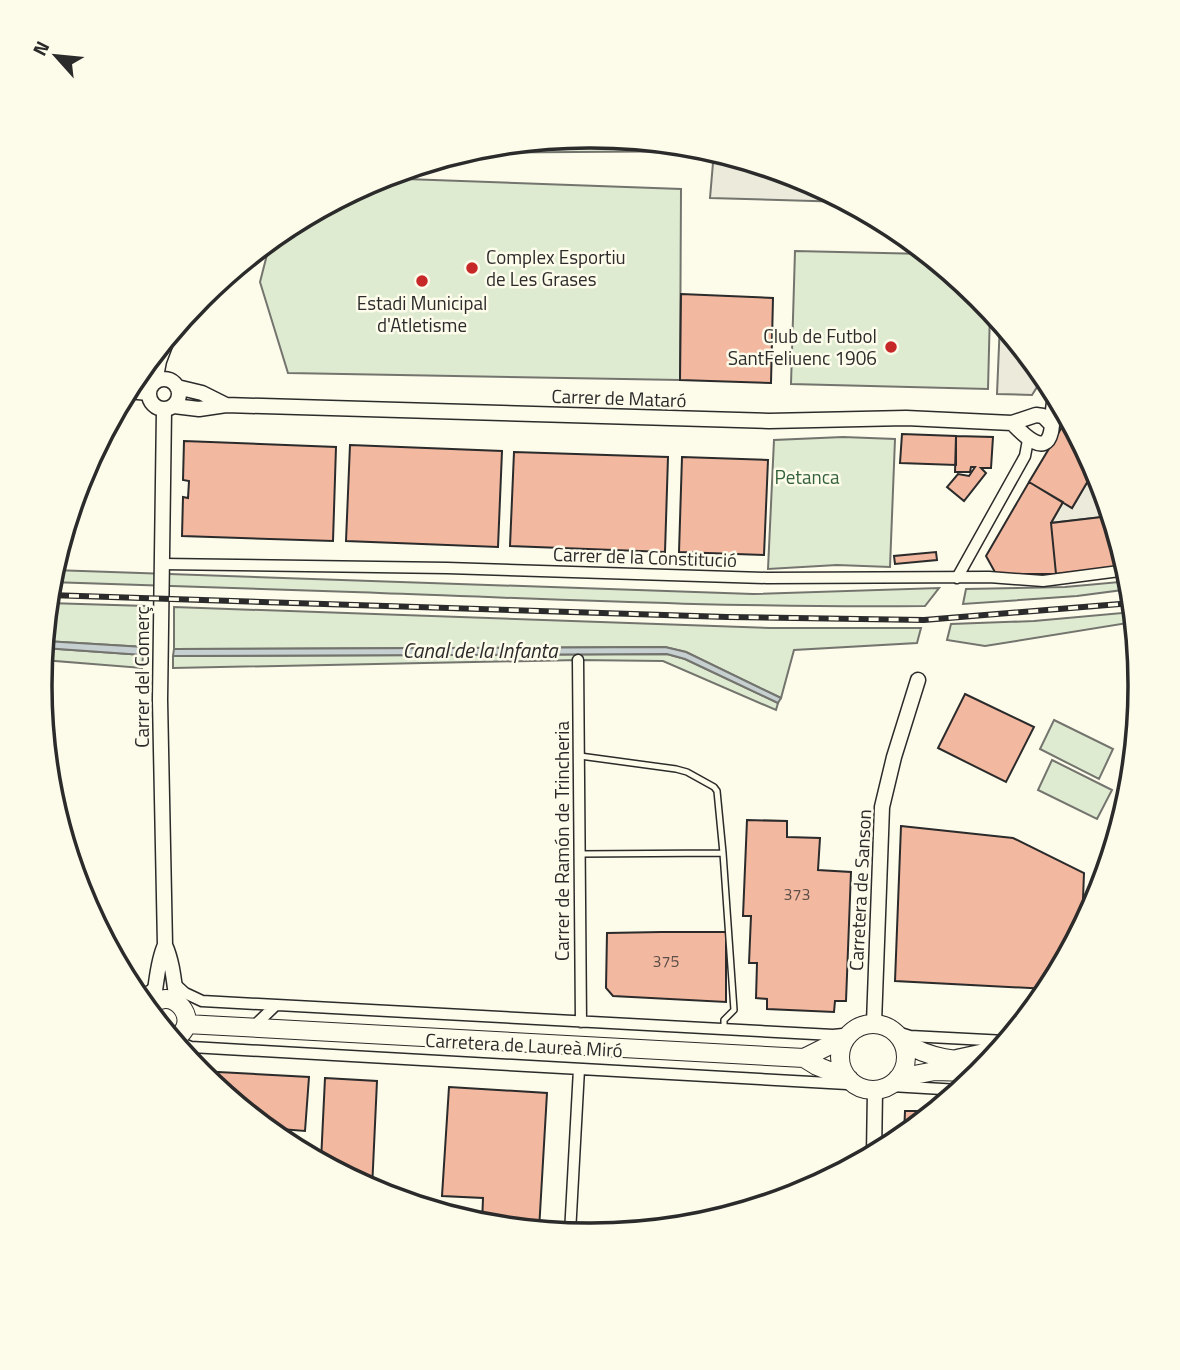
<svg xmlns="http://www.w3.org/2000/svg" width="1180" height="1370" viewBox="0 0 1180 1370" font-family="'Titillium Web',sans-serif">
  <rect width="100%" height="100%" fill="#fdfbea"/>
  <path fill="#deebd1" stroke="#74746e" stroke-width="2" d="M590 135 698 146 716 151 459 153 483 146Z
    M378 178 681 189 680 380 288 373 260 282 271 239 285 228Z
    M795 251 927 254 979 297 990 310 988 389 791 384Z
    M843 437 895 439 890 567 837 565 768 569 774 440Z
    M53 570 753 594 939 588 925 606C734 608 544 599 353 592 252 588 151 585 50 582Z
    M1130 581V589L1077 596 963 604 966 589 1065 587Z
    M48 603 146 606 144 647 45 641Z
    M174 607 770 628H921L917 643 794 650 781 698 686 652 665 647 174 649Z
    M1133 612 1134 622 985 646 947 640 951 624 1034 621Z
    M44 648 143 655 142 668 43 660Z
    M667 654 685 659 778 703 776 710 663 661 578 660 173 668V656Z
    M1054 720 1113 749 1099 779 1040 749Z
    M1052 760 1112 790 1097 819 1038 790Z"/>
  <path fill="#eceadb" stroke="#74746e" stroke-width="2" d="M714 151 801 177 847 202 710 198Z
    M1000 322 1044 376 1032 395 997 394Z
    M1095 469 1110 516 1051 523 1063 502 1072 508Z"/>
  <path fill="#c7d0d0" stroke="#74746e" stroke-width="2" d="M45 641 144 647 143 655 44 648Z
    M665 647 686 652 781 698 778 703 685 659 667 654 173 656 174 649Z"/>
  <path fill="#f2b8a0" stroke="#2b2b2b" stroke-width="2" d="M681 294 773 298 771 383 680 380Z
    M1065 422 1072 427 1095 469 1072 508 1029 482Z
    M902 434 956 436V465L900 463Z
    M956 436 993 437 991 468H981L986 473 964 501 947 487 958 474 969 476 975 467H971L970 472H955Z
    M184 441 336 447 333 541 182 536 183 497 188 498 189 481 183 480Z
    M350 445 502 451 498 547 346 541Z
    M514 452 668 457 665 552 510 546Z
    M682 457 768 460 764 555 679 552Z
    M1029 482 1063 502 1051 523 1056 574H996L986 556Z
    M1110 516 1126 566 1056 574 1051 523Z
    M936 552 937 560 895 564 894 556Z
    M965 694 1034 727 1006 782 938 748Z
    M747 820 787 821V837L820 838 818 870 851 872 846 1001H835L834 1012 767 1009V999L756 998 757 963H749L751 916H743Z
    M901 826 1013 838 1084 873 1082 925 1048 989 895 981Z
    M661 932H726V1002L613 996 606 988 607 933Z
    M199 1071 309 1077 305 1131 268 1128Z
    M325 1078 377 1081 372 1189 321 1161Z
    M449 1087 547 1093 539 1230 482 1224 483 1198 442 1196Z
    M905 1111H933L904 1135Z"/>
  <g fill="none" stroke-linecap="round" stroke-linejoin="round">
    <defs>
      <path id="service" d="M1136 720 1139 673
        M580 756 676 769 687 772 714 787 717 791 723 853
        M580 854 723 853 734 1010 724 1020V1029"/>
      <path id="minor" d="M126 393 149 395
        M162 564 447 568 767 578 989 577 1043 581 1127 570
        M957 578 1025 456 1028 440
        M578 660 581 1022
        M173 982 185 993 202 1001 833 1035 843 1034
        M138 997 151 990 157 983
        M253 1027 276 1005
        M894 1031 910 1036 1006 1041
        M174 1040 191 1047 847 1084
        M957 1055 999 1046
        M891 1086 959 1090
        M570 1233 579 1069"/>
      <path id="tertiary" d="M149 394a15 15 0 1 1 30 0a15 15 0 1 1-30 0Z
        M155 382 159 361 168 337
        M177 387 202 393 226 405
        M174 406 199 409 226 405 769 421 906 418 1012 423 1036 415 1043 416 1051 424
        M164 410 160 700 165 945C173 963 174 983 177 1003
        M1012 423C1020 431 1045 459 1051 432 1053 423 1052 413 1054 403
        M153 1002C157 983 157 962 165 945
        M874 1023 882 807 894 757 918 680
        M874 1154 875 1091"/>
      <path id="primary" d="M148 1009C171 979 206 1024 173 1039
        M840 1057a33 33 0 1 1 66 0a33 33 0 1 1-66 0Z
        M186 1024 804 1058 817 1066 849 1079
        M903 1042C930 1059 957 1061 988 1062
        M804 1058 846 1037
        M898 1078 935 1071 968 1072"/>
    </defs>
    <use href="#service" stroke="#2b2b2b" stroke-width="8"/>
    <use href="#minor" stroke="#2b2b2b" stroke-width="13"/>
    <use href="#tertiary" stroke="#2b2b2b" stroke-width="17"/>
    <use href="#primary" stroke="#2b2b2b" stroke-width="20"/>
    <use href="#service" stroke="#fdfbea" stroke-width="5"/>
    <use href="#minor" stroke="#fdfbea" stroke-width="10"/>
    <use href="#tertiary" stroke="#fdfbea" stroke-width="14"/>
    <use href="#primary" stroke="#fdfbea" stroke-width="18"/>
    <defs>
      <path id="rail" d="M49 595 727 617 924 620 1132 603"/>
    </defs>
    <use href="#rail" stroke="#2b2b2b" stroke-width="6"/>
    <use href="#rail" stroke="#fdfbea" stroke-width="3.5" stroke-dasharray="10" stroke-linecap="butt"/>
  </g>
  <g fill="#c62828" stroke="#fdfbea" stroke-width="2.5">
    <circle cx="472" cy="268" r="7"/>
    <circle cx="422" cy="281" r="7"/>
    <circle cx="891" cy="347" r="7"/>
  </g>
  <g text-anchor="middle" stroke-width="5" stroke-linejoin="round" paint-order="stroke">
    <g font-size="16" fill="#5d4e48">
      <text x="797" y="900">373</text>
      <text x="666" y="967">375</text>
    </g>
    <g font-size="19" fill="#2b2b2b" stroke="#fdfbea" text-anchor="start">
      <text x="486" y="264">Complex Esportiu<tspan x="486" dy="22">de Les Grases</tspan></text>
      <text x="422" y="310" text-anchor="middle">Estadi Municipal<tspan x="422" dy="22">d'Atletisme</tspan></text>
      <text x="877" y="343" text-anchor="end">Club de Futbol<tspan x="877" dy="22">SantFeliuenc 1906</tspan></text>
    </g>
    <g font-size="19" fill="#2b2b2b" stroke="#fdfbea">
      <text transform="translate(619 398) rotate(2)" y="7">Carrer de Mataró</text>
      <text transform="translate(645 557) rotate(2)" y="7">Carrer de la Constitució</text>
      <text transform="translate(142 677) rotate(-90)" y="7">Carrer del Comerç</text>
      <text transform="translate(562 841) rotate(-90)" y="7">Carrer de Ramón de Trincheria</text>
      <text transform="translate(860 890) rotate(-87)" y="7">Carretera de Sanson</text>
      <text transform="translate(524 1045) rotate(3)" y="7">Carretera de Laureà Miró</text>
    </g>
    <g font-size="19" fill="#34623c" stroke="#fdfbea">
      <text x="807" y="484">Petanca</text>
    </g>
    <g font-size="21" font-style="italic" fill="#2b2b2b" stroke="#fdfbea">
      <text x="480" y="658">Canal de la Infanta</text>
    </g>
  </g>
  <path d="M0 0H1180V1370H0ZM589 148H591A537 537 0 0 1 1128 685V686A537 537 0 0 1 591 1223H589A537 537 0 0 1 52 686V685A537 537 0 0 1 589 148Z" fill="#fdfbea" fill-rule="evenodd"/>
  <path fill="none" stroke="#2b2b2b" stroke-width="3.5" d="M589 148H591A537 537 0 0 1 1128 685V686A537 537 0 0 1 591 1223H589A537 537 0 0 1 52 686V685A537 537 0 0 1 589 148Z"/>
  <g transform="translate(56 56) rotate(297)" stroke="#fdfbea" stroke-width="5" paint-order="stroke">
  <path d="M0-5L12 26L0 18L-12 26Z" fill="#2b2b2b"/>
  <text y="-10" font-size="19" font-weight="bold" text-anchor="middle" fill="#2b2b2b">N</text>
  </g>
</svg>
